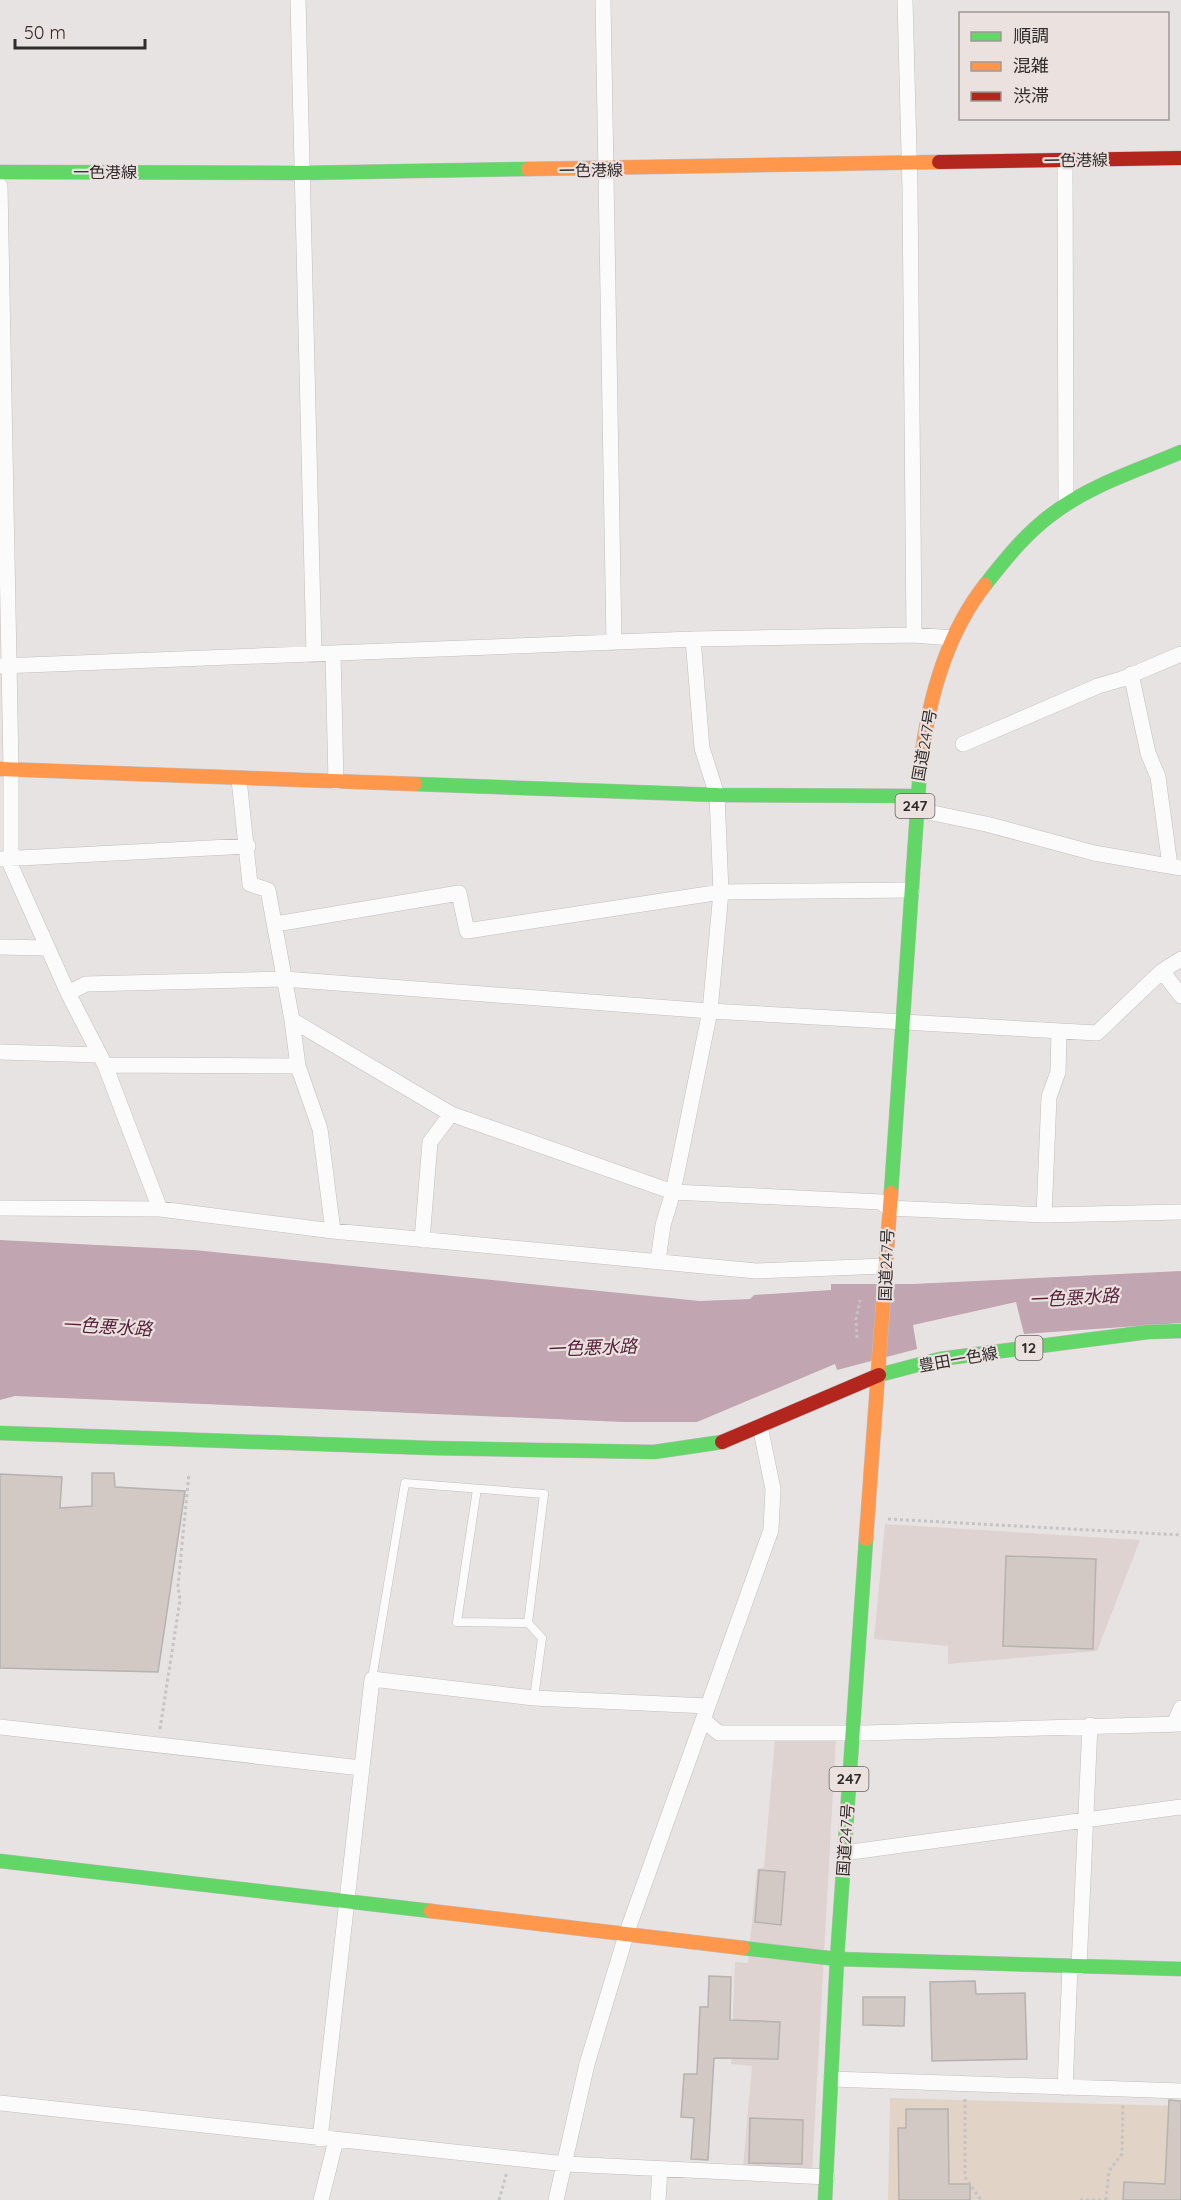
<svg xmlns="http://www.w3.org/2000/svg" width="1181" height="2200" viewBox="0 0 1181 2200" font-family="Quicksand,'Noto Sans JP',sans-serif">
  <rect width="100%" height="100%" fill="#e8e3e3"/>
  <path fill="#ded3d0" d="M885 1524 1140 1540 1097 1651 948 1664V1646L874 1639Z
    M836 1737 812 2173 743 2167 752 2066 731 2064 735 1962 748 1963 757 1869 764 1867 775 1740Z"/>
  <path fill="#e1d4c7" d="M890 2098 1181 2106V2200H888Z"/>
  <path fill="#c1a5b0" d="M0 1240 194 1250 700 1301 750 1299 754 1295 831 1290V1284H913L1181 1271V1323L1024 1334 1016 1302 913 1325 917 1349 837 1370 835 1364 697 1422H623L15 1396 0 1400Z"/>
  <path fill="#d2c9c5" stroke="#b5b2b0" stroke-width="1.5" d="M92 1473H114L115 1487 185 1491 158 1672 0 1668V1474L62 1477 60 1508 92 1506Z
    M1006 1556 1096 1559 1093 1649 1003 1646Z
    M759 1870 785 1872 781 1925 755 1922Z
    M709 1976 731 1977 730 2020 780 2022 778 2059 714 2058 708 2160 691 2159 694 2118 681 2117 684 2074H697L700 2007H708Z
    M975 1981 976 1994 1025 1993 1027 2059 932 2061 930 1982Z
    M863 1997H905L904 2026 863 2025Z
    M1169 2100 1181 2101V2200H1123L1124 2182 1165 2184Z
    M906 2109H948L949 2184H970V2200H899L898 2128H906Z
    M750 2118 803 2120 802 2164 749 2163Z"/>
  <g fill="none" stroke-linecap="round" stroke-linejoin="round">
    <defs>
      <path id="lane" d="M477 1489 457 1622 528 1623
        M372 1679 405 1483 544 1494 528 1623 542 1638 534 1698"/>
      <path id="street" d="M298 0 314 655
        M603 0 614 643
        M905 0 910 189 914 635
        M1065 160 1066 504
        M0 186 11 769V866L68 993 105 1065 160 1209
        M333 653 336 782
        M1 666 693 639 914 635 952 638
        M1131 674 1148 753 1158 777 1170 866
        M963 744 1098 686 1122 679 1181 654
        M239 779 250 884 268 890 292 1020 451 1114 673 1192 881 1202 888 1208 1044 1215 1181 1212
        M918 799 928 812 986 824 1094 853 1181 868
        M0 859 248 846
        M276 924 459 893 467 931 721 892 912 890
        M0 947 46 948
        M1162 971 1181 996
        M68 993 86 984 284 979 710 1011 1097 1033 1162 971 1181 959
        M292 1020 298 1066 320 1129 333 1231
        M0 1052 100 1055
        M105 1065 298 1066
        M0 1208 160 1209 333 1231 756 1271 886 1266
        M1044 1215 1049 1097 1058 1072 1059 1032
        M422 1240 430 1142 451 1114
        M658 1261 663 1225 673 1192 710 1011 721 892 717 795 702 748 693 639
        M703 1720 719 1733H865L1181 1724
        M1174 1724 1181 1708
        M0 1727 361 1768
        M844 1853 1181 1807
        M1079 1967 1090 1725
        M831 2079 1181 2091
        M1065 2088 1070 1967
        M0 2103 566 2164 827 2177
        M320 2139 372 1679 534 1698 708 1706
        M321 2200 336 2140
        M556 2200 587 2064 627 1932 771 1530 773 1489 760 1426
        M658 2200 660 2169"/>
      <path id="fast" d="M0 172 301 173 528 169
        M985 585C1006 558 1027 532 1055 512 1093 484 1139 470 1181 452
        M415 784 717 795 915 796
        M891 1193 920 769
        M879 1375 940 1359 1148 1332 1181 1331
        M0 1433 431 1448 654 1452 722 1442
        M0 1861 431 1911
        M743 1948 837 1959 1181 1969
        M825 2200 837 1959 866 1539"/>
      <path id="slow" d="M528 169 939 162
        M0 769 415 784
        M920 769C927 706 945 636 985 585
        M866 1539 891 1193
        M431 1911 743 1948"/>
      <path id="jam" d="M939 162 1181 158
        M722 1442 879 1375"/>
    </defs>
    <use href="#lane" stroke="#c2bebe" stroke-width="9"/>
    <use href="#street" stroke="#c2bebe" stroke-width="16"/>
    <use href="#fast" stroke="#c2bebe" stroke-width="15"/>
    <use href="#slow" stroke="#c2bebe" stroke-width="15"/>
    <use href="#jam" stroke="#c2bebe" stroke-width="15"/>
    <path stroke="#c5c3c3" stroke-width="3" stroke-dasharray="3 3" stroke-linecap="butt" d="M857 1338 856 1319 860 1300
      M888 1519 1181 1535
      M160 1729 180 1600 178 1586 189 1473
      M965 2099V2177L981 2200
      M499 2200 507 2172
      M1080 2200H1105
      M1106 2200 1109 2171 1122 2154 1123 2103"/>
    <use href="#lane" stroke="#fcfbfb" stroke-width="8"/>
    <use href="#street" stroke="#fcfbfb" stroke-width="15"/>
    <use href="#fast" stroke="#63d668" stroke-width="14"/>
    <use href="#slow" stroke="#ff974d" stroke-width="14"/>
    <use href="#jam" stroke="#b3261e" stroke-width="14"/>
  </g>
  <g text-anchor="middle" stroke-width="4.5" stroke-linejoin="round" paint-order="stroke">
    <g fill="#ebe2e0" stroke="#676361" stroke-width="1.5">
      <rect x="895.5" y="794" width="39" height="24" rx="4.5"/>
      <rect x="1015.5" y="1336" width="27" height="24" rx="4.5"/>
      <rect x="829.5" y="1767" width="39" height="24" rx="4.5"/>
    </g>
    <g font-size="15" font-weight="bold" fill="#2f2c2b">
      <text x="915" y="811">247</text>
      <text x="1029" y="1353">12</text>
      <text x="849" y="1784">247</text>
    </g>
    <g font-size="16" fill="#2f2c2b" stroke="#ebe2e0">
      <text transform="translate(1076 160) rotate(-1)" y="6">一色港線</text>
      <text transform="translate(591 170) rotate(-1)" y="6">一色港線</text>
      <text x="105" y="178">一色港線</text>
      <text transform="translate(924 745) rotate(-80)" y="6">国道247号</text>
      <text transform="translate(886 1265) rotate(-88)" y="6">国道247号</text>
      <text transform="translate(958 1359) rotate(-10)" y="6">豊田一色線</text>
      <text transform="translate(845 1840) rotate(-86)" y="6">国道247号</text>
    </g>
    <g font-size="18" font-style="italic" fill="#55223b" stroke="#ebe2e0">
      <text transform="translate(1074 1298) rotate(-3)" y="6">一色悪水路</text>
      <text transform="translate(107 1327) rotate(3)" y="6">一色悪水路</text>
      <text transform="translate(592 1348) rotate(-2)" y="6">一色悪水路</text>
    </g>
  </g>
  <rect x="959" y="12" width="210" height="108" fill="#ebe2e0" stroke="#a09998" stroke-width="1.5"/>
  <rect x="971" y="32" width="30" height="9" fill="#63d668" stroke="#a09998" stroke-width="1.5"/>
  <text x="1013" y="42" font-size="18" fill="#2f2c2b">順調</text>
  <rect x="971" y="62" width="30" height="9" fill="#ff974d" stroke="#a09998" stroke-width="1.5"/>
  <text x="1013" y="72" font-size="18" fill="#2f2c2b">混雑</text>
  <rect x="971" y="92" width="30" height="9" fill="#b3261e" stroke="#a09998" stroke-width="1.5"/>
  <text x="1013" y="102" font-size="18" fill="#2f2c2b">渋滞</text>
  <path d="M15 39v9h130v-9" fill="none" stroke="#2f2c2b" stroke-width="3"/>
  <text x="24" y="39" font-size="18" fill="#2f2c2b" stroke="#ebe2e0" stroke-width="4.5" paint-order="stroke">50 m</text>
</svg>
